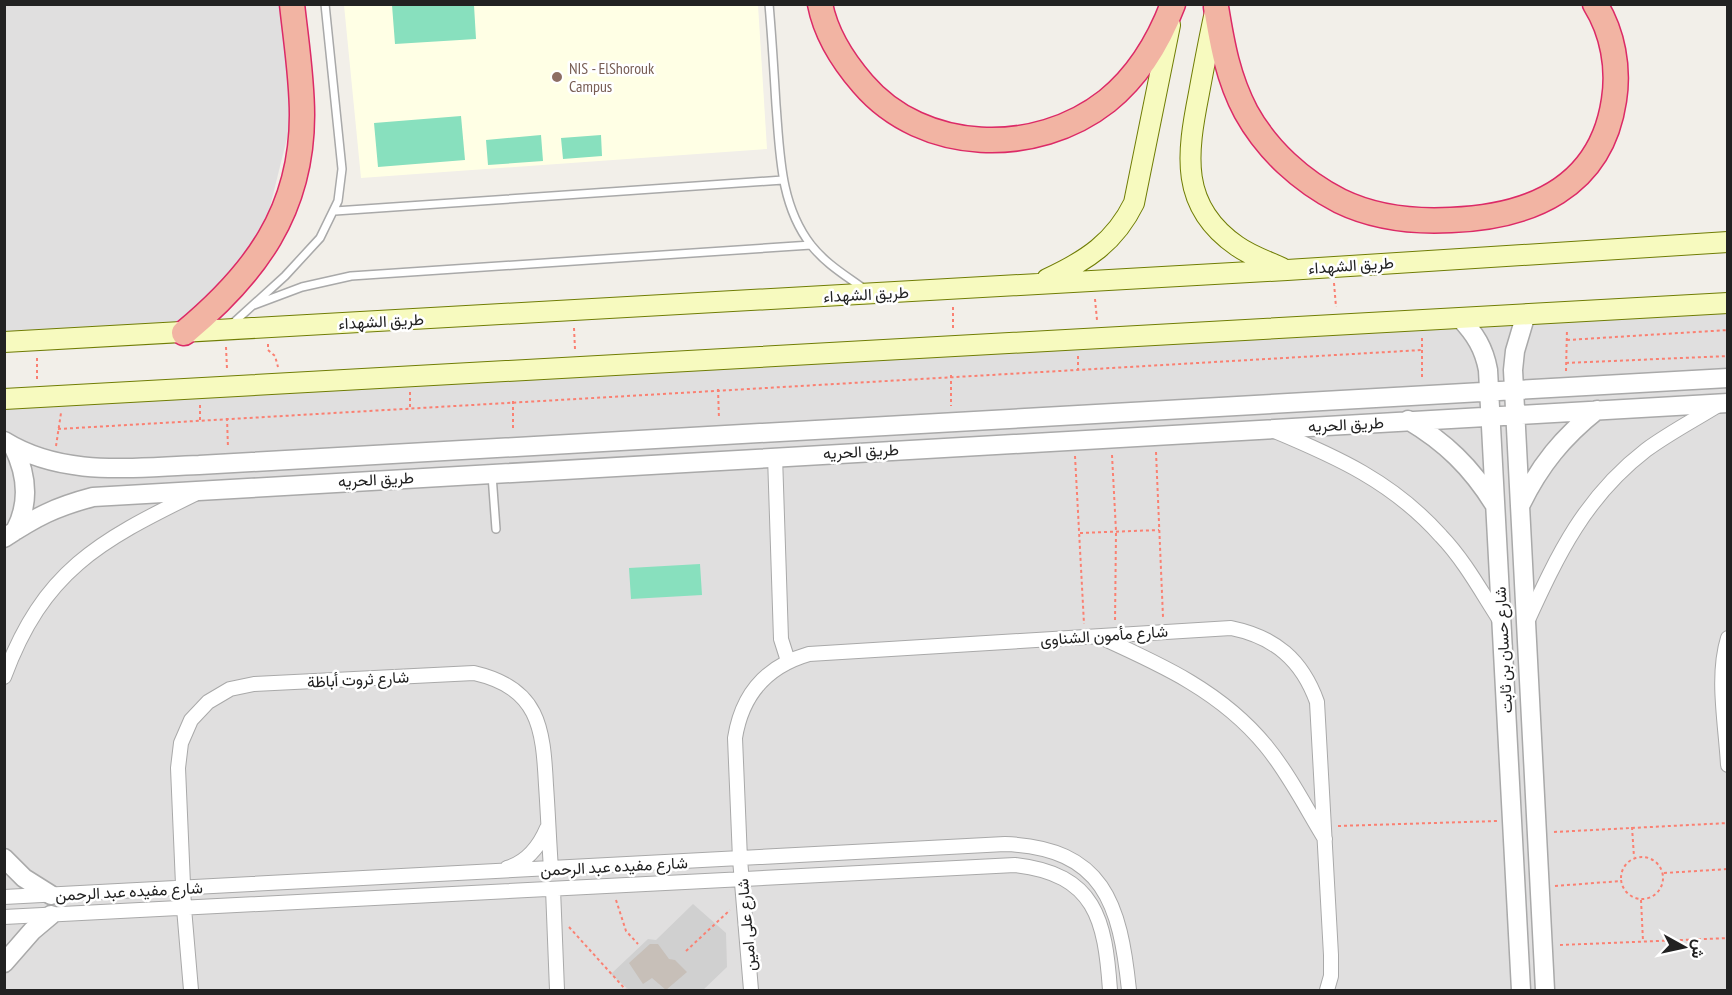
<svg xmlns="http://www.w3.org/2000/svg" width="1732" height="995" viewBox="0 0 1732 995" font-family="'PT Sans Narrow',Vazirmatn,sans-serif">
  <rect width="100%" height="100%" fill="#f2efe9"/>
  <path fill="#e0dfdf" d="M5 5H292L300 86 257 259 183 331 5 340Z
    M1727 308V990H5L4 401Z"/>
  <path fill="#ffffe5" d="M344 5H758L767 149 361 178Z"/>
  <path fill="#d0d0d0" d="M693 904 726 933 727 967 703 990H629L611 974 648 939 656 940Z"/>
  <path fill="#88e0be" d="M392 5H474L476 39 395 44Z
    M461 116 465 160 378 167 374 123Z
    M541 135 543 161 488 165 486 140Z
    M601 135 602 156 563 159 561 138Z
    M700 564 702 595 631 599 629 568Z"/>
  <path fill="#c7bfb8" d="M650 944H658L669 959 675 960 687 972 666 990 652 978 643 984 629 963Z"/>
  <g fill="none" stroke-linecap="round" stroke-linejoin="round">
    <defs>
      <path id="service" d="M769 4C772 38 774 72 776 105 780 154 780 205 811 245 826 264 845 275 864 289
        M335 211 783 180
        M254 305 302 287 351 276 811 245
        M231 325 285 276 320 238 338 201 342 169 325 4
        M492 475 496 529"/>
      <path id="minor" d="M1272 430C1337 457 1393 482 1441 536 1465 561 1482 593 1501 622
        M775 456 781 639 788 661
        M1527 622C1558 554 1585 497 1646 450 1669 433 1696 419 1720 404
        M1100 637C1162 665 1222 692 1266 746 1289 774 1306 808 1325 839
        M1728 638C1716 677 1726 725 1728 765
        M4 677C43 571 99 541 195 494
        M507 868C527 862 539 847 547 828
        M553 889 557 990
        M4 897 1005 844C1104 848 1120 904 1129 990
        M4 917 1015 865C1096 874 1105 920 1110 990
        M191 990 184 908 178 768 181 743 191 720 208 702 230 689 254 684 474 673C539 688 543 727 546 785 548 813 549 841 551 869
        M751 990 740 859 735 738C742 694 767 666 809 654L1231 628C1275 637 1302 660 1317 702L1331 955V976L1327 990"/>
      <path id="tertiary" d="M1526 314 1515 351 1513 370 1545 990
        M1460 318C1475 334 1484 348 1488 370L1521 990
        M1408 420C1445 442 1471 467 1494 504
        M4 441C64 478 132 467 199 465L1728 378
        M13 446C27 474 30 503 15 531
        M1521 504C1540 465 1563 437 1597 410
        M4 538C36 517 55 507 93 497L1728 403
        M4 858 24 878 51 895
        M4 963 32 931 51 915"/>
      <path id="secondary" d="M1215 12C1209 39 1204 66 1199 93 1187 154 1179 206 1237 246 1251 256 1267 261 1282 268
        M1047 279C1086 261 1115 242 1134 203L1170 25
        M4 342 1287 270 1728 242
        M4 399 1728 303"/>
      <path id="trunk" d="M820 4C826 35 843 61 863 84 923 154 1036 157 1107 101 1138 76 1159 41 1173 4
        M1216 7C1222 44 1228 78 1246 112 1267 150 1301 181 1340 201 1375 218 1413 222 1451 220 1530 217 1601 188 1614 100 1619 68 1613 33 1595 4
        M184 333C255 274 302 211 302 115 302 78 296 41 292 4"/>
    </defs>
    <use href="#service" stroke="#a9a9a9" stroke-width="10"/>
    <use href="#minor" stroke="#a9a9a9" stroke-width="16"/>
    <use href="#tertiary" stroke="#a9a9a9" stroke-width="21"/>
    <use href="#secondary" stroke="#707d05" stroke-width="22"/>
    <use href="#trunk" stroke="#dc2a67" stroke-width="27"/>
    <path stroke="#fa8072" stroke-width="2" stroke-dasharray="3 3" stroke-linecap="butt" d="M1334 283 1336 307
      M1095 299 1097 320
      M574 328 575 349
      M953 328V304
      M1422 338V380
      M1567 340 1728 330
      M268 344V350L275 356 278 367
      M226 347 227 369
      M1078 356V369
      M37 358V379
      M1566 363 1728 356
      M1566 371 1567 329
      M951 375V406
      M718 389 719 419
      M410 392V407
      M513 401V431
      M200 405V420
      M227 418 228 448
      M58 429 1422 350
      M56 446 61 413
      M1156 452 1163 617
      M1112 455 1116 531 1115 623
      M1075 456 1084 624
      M1080 533 1159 530
      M1338 826 1497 821
      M1632 827 1634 857
      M1554 832 1728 823
      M1621 878a21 21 0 1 1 42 0a21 21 0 1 1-42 0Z
      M1664 873 1728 869
      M1555 886 1621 881
      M616 900 626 931 638 944
      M1641 900 1643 941
      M569 927 626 990
      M1560 945 1728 938
      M686 951 730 910"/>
    <use href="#service" stroke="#fff" stroke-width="7"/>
    <use href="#minor" stroke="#fff" stroke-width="14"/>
    <use href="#tertiary" stroke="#fff" stroke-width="18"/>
    <use href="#secondary" stroke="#f7fabf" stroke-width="20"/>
    <use href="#trunk" stroke="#f2b4a3" stroke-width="24"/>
  </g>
  <circle fill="#8d6e63" stroke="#fff" stroke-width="2" cx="557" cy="77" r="6"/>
  <g text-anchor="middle" stroke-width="5" stroke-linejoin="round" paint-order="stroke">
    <g font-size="16" fill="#785e54" stroke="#fff" text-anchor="start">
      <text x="569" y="74">NIS - ElShorouk<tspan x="569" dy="18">Campus</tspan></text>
    </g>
    <g font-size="16" fill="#222" stroke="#fff">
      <text transform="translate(1351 265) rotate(-4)" y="6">طريق الشهداء</text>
      <text transform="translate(866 294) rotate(-3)" y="6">طريق الشهداء</text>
      <text transform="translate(381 321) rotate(-3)" y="6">طريق الشهداء</text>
      <text transform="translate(1346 424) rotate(-3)" y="6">طريق الحريه</text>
      <text transform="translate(861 451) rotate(-3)" y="6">طريق الحريه</text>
      <text transform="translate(376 479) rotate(-3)" y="6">طريق الحريه</text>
      <text transform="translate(1104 635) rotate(-4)" y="6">شارع مأمون الشناوى</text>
      <text transform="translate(1503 650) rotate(-93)" y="6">شارع حسان بن ثابت</text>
      <text transform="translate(358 679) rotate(-3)" y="6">شارع ثروت أباظة</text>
      <text transform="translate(614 866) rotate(-3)" y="6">شارع مفيده عبد الرحمن</text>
      <text transform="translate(129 891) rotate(-3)" y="6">شارع مفيده عبد الرحمن</text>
      <text transform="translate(746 925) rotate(-95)" y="6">شارع على امين</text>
    </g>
  </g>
  <rect width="1732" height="995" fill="none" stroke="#222222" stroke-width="12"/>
  <g transform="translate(1684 947) rotate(98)" stroke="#ffffff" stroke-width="4.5" paint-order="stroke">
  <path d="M0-4.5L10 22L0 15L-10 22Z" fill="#222222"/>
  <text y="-9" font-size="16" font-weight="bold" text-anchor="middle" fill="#222222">ش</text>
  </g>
</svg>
